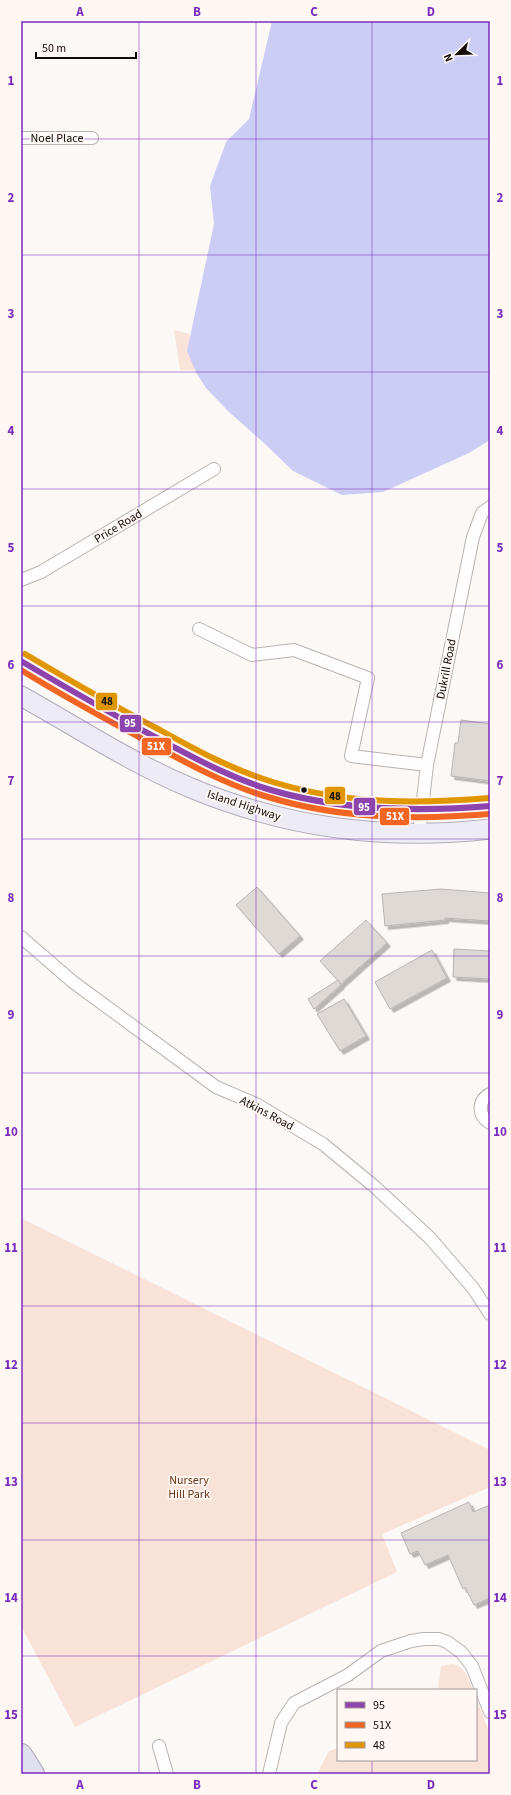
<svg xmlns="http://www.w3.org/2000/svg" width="511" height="1795" viewBox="0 0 511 1795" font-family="'Source Sans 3',sans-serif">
  <defs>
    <filter id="shadow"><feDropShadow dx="3.5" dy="3.5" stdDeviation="0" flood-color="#0004"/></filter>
  </defs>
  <rect width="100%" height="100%" fill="#fcf8f6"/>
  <path fill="#f9e2d7" d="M174 330 189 334 196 370H180Z
    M21 1218 490 1450V1487L382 1534 397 1572 75 1727 21 1626Z
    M452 1664C466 1666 468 1679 473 1690H438L441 1666Z
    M476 1698 490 1734V1774H317L329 1751 338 1748V1760H476Z"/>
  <path fill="#cccdf5" d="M272 21H490V440L469 453 383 492 342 495 293 471 264 443 229 412 206 388 197 374 187 351 214 224 210 186 226 142 249 119Z"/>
  <path fill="#dfd9d6" stroke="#b9b4b2" filter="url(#shadow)" d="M461 720 490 724V781L451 776 455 743H458Z
    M257 887 300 936 279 954 236 905Z
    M441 889 490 893V921L445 918V920L385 926 382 894Z
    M366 920 387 943 341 984 320 961Z
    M454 949 490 951V979L453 977Z
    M432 950 447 978 390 1009 375 982Z
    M338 980 341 985 314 1009 308 999Z
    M344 999 366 1036 340 1051 317 1014Z
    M469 1502 473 1512 490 1505V1598L474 1605 465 1587 463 1589 448 1555 425 1565 418 1551 410 1554 401 1533Z"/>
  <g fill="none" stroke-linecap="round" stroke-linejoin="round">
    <defs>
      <path id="street" d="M21 138H92
        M21 580 41 572 214 469
        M199 629 252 655 294 650 368 678 351 756 427 765
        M419 834 427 765 473 537 482 513 490 507
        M21 937 73 982 216 1087 256 1104 323 1144 375 1187 430 1238 473 1288 490 1314
        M490 1094C477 1101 478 1116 490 1123
        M159 1746 167 1774
        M269 1774 281 1723 294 1703 348 1675 381 1651 411 1641 424 1639H439L447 1642 461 1652 472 1666 490 1712"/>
      <path id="primary" d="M21 661C61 685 101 707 142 730 183 752 225 776 271 790 341 811 417 813 490 806
        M21 696C77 727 131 763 191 788 287 828 387 841 490 829"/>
      <path id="highway" d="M21 1755 33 1774"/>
    </defs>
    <use href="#street" stroke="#b9b3b1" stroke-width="14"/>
    <use href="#primary" stroke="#b0adbb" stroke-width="21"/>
    <use href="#highway" stroke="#b0adbb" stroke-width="24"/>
    <use href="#street" stroke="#fffefe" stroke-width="12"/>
    <use href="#primary" stroke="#edecf4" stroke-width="19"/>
    <use href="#highway" stroke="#e1e0ee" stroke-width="22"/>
    <defs>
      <path id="bus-1" d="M21 661C65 687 110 713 155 737 193 757 230 778 271 790 342 811 417 812 490 806"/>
      <path id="bus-2" d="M21 670C63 696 107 720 150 743 188 764 227 785 268 797 340 819 416 820 490 814"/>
      <path id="bus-3" d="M25 654C69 680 114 706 160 730 196 750 233 770 273 782 343 804 417 804 489 798"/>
    </defs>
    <use href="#bus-1" stroke="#fff7f3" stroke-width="9"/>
    <use href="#bus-2" stroke="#fff7f3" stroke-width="9"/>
    <use href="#bus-3" stroke="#fff7f3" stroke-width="9"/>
    <use href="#bus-1" stroke="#8e44ad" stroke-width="6"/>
    <use href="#bus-2" stroke="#f26522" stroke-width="6"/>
    <use href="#bus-3" stroke="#e09601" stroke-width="6"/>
  </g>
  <path fill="none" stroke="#7b2cbf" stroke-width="1" stroke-opacity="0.55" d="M139 21V1774M256 21V1774M372 21V1690M21 139H490M21 255H490M21 372H490M21 489H490M21 606H490M21 722H490M21 839H490M21 956H490M21 1073H490M21 1189H490M21 1306H490M21 1423H490M21 1540H490M21 1656H490M372 1760V1774"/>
  <circle fill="#110a07" stroke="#fff7f3" stroke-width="1.5" cx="304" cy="790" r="3.5"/>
  <g text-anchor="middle" stroke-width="3.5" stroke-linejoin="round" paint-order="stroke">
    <g font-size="12" fill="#110a07" stroke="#fff7f3">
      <text x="57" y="142">Noel Place</text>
      <text transform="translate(118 526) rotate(-31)" y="4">Price Road</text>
      <text transform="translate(446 669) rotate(-79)" y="4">Dukrill Road</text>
      <text transform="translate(244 805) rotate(18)" y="4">Island Highway</text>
      <text transform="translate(267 1113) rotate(28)" y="4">Atkins Road</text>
    </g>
    <g font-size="12" fill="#6d3617" stroke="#fff7f3">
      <text x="189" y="1484">Nursery<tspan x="189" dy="14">Hill Park</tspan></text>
    </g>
  </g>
  <g stroke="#fff7f3" stroke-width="1.5">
    <rect x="95" y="692" width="23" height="19" rx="4" fill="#e09601"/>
    <rect x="119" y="714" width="23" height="19" rx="4" fill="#8e44ad"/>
    <rect x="141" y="737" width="31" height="19" rx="4" fill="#f26522"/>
    <rect x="324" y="786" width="22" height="19" rx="4" fill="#e09601"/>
    <rect x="353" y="797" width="23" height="19" rx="4" fill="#8e44ad"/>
    <rect x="379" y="807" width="31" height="19" rx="4" fill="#f26522"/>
  </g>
  <g font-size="11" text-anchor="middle" font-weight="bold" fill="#fff">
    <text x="130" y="727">95</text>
    <text x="156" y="750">51X</text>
    <text x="364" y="811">95</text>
    <text x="395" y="820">51X</text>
  </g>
  <g font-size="11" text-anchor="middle" font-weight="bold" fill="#111">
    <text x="107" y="705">48</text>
    <text x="335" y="800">48</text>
  </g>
  <rect width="511" height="1795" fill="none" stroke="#fff7f3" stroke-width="44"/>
  <rect x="337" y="1689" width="140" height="72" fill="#fff7f3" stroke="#a09895"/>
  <rect x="345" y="1702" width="20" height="6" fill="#8e44ad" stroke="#a09895"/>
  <text x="373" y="1709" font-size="12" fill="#110a07">95</text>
  <rect x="345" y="1722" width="20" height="6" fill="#f26522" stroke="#a09895"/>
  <text x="373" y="1729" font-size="12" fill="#110a07">51X</text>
  <rect x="345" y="1742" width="20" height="6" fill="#e09601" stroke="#a09895"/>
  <text x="373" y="1749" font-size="12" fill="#110a07">48</text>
  <g transform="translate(457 54) rotate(247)" stroke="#fff7f3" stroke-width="3" paint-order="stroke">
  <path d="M0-3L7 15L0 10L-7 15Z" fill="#110a07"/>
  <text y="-6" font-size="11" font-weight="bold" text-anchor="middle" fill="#110a07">N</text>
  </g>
  <path d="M36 52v6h100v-6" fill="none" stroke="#110a07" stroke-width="2"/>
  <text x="42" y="52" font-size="12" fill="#110a07" stroke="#fff7f3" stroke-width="3" paint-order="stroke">50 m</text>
  <rect x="22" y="22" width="467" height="1751" fill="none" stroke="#7b2cbf" stroke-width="1.5"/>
  <g font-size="13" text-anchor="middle" font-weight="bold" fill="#7b2cbf">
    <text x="80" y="16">A</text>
    <text x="197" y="16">B</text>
    <text x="314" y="16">C</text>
    <text x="431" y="16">D</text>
    <text x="11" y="85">1</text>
    <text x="500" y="85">1</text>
    <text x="11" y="202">2</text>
    <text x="500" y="202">2</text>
    <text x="11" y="318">3</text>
    <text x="500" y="318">3</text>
    <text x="11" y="435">4</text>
    <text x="500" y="435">4</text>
    <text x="11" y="552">5</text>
    <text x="500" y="552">5</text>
    <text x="11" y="669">6</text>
    <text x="500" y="669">6</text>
    <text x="11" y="785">7</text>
    <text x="500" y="785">7</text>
    <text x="11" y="902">8</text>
    <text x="500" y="902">8</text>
    <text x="11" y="1019">9</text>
    <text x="500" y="1019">9</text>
    <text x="11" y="1136">10</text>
    <text x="500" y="1136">10</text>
    <text x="11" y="1252">11</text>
    <text x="500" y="1252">11</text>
    <text x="11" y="1369">12</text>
    <text x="500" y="1369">12</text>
    <text x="11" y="1486">13</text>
    <text x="500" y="1486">13</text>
    <text x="11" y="1602">14</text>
    <text x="500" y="1602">14</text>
    <text x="11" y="1719">15</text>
    <text x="500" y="1719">15</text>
    <text x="80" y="1789">A</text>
    <text x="197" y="1789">B</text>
    <text x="314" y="1789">C</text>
    <text x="431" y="1789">D</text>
  </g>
</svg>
